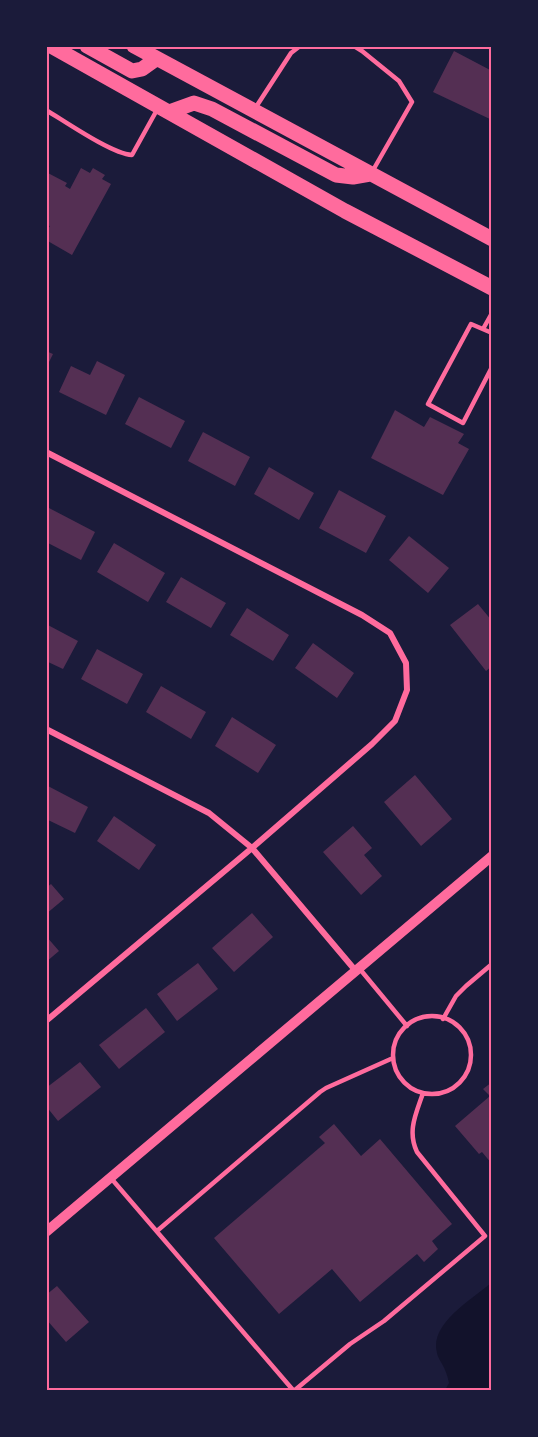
<svg xmlns="http://www.w3.org/2000/svg" width="538" height="1437" viewBox="0 0 538 1437" font-family="'Space Grotesk',sans-serif">
  <rect width="100%" height="100%" fill="#1b1b3a"/>
  <path fill="#12122b" d="M491 1283V1390H445L449 1383C448 1379 447 1374 445 1370 443 1364 438 1359 437 1353 429 1323 473 1299 491 1283Z"/>
  <path fill="#542f53" d="M454 51 492 71V120L433 92Z
    M81 168 90 173 93 168 105 175 102 179 111 184 72 255 46 240V232L50 226 46 225V172L67 183 65 186 70 189Z
    M46 351 53 354 46 368Z
    M97 361 125 375 106 415 59 392 71 366 90 375Z
    M139 397 185 421 171 448 125 424Z
    M395 410 424 427 430 417 464 434 458 443 469 449 443 495 371 458Z
    M203 432 250 457 235 486 188 461Z
    M269 467 314 493 299 520 254 494Z
    M339 490 386 516 366 553 319 528Z
    M49 508 95 532 81 560 46 542V513Z
    M409 536 449 568 428 593 389 560Z
    M114 543 165 573 148 602 97 572Z
    M181 577 226 603 211 628 166 602Z
    M478 604 492 621V666L486 671 450 625Z
    M247 608 289 635 273 661 230 635Z
    M46 624 78 641 63 669 46 661Z
    M313 643 354 673 337 698 295 668Z
    M97 649 143 674 127 704 81 679Z
    M161 686 206 712 191 739 146 712Z
    M232 717 276 745 258 773 215 746Z
    M415 775 452 819 421 846 384 802Z
    M46 785 88 807 75 833 46 819Z
    M114 816 156 845 139 870 97 841Z
    M353 826 372 848 364 855 382 876 361 895 323 852Z
    M51 884 64 899 46 914V888Z
    M252 913 273 937 234 972 212 948Z
    M46 936 59 951 46 962Z
    M198 963 218 989 177 1021 157 994Z
    M146 1008 165 1032 119 1069 99 1045Z
    M80 1062 101 1087 58 1121 46 1106V1088Z
    M492 1082V1164L482 1152 479 1154 455 1126 490 1096 483 1089Z
    M334 1124 361 1156 380 1139 452 1224 432 1241 438 1249 424 1262 417 1254 360 1302 332 1269 279 1314 214 1238 325 1143 319 1137Z
    M57 1286 89 1322 66 1342 46 1319V1295Z"/>
  <g fill="none" stroke-linecap="round" stroke-linejoin="round">
    <path stroke="#ff6b9d" stroke-width="4.5" d="M354 46 362 51 399 81 412 102 372 172
      M256 107 291 53 300 46
      M46 110C66 122 112 154 132 155L158 108
      M483 329 492 313
      M492 333 471 324 428 404 463 423 492 367
      M359 968 407 1026
      M393 1055a39 39 0 1 1 78 0a39 39 0 1 1-78 0Z
      M443 1019 456 996 466 986 492 964
      M110 1177 293 1390
      M157 1231 320 1092 326 1088 393 1058
      M295 1390 350 1344 384 1321 485 1236 417 1152C407 1131 416 1114 423 1093"/>
    <path stroke="#ff6b9d" stroke-width="6" d="M46 452 362 615 390 633 406 663 407 690 395 721 372 744 252 848 46 1021
      M46 729 209 813 252 848 355 970"/>
    <path stroke="#ff6b9d" stroke-width="10" d="M46 1232 492 856"/>
    <path stroke="#ff6b9d" stroke-width="15" d="M51 46 345 211 492 288
      M87 46 132 71 142 69 156 59
      M134 46 492 239
      M169 112 194 103 212 109 336 175 353 177 370 174"/>
  </g>
  <rect width="538" height="1437" fill="none" stroke="#1b1b3a" stroke-width="96"/>
  <rect x="48" y="48" width="442" height="1341" fill="none" stroke="#ff6b9d" stroke-width="2"/>
</svg>
